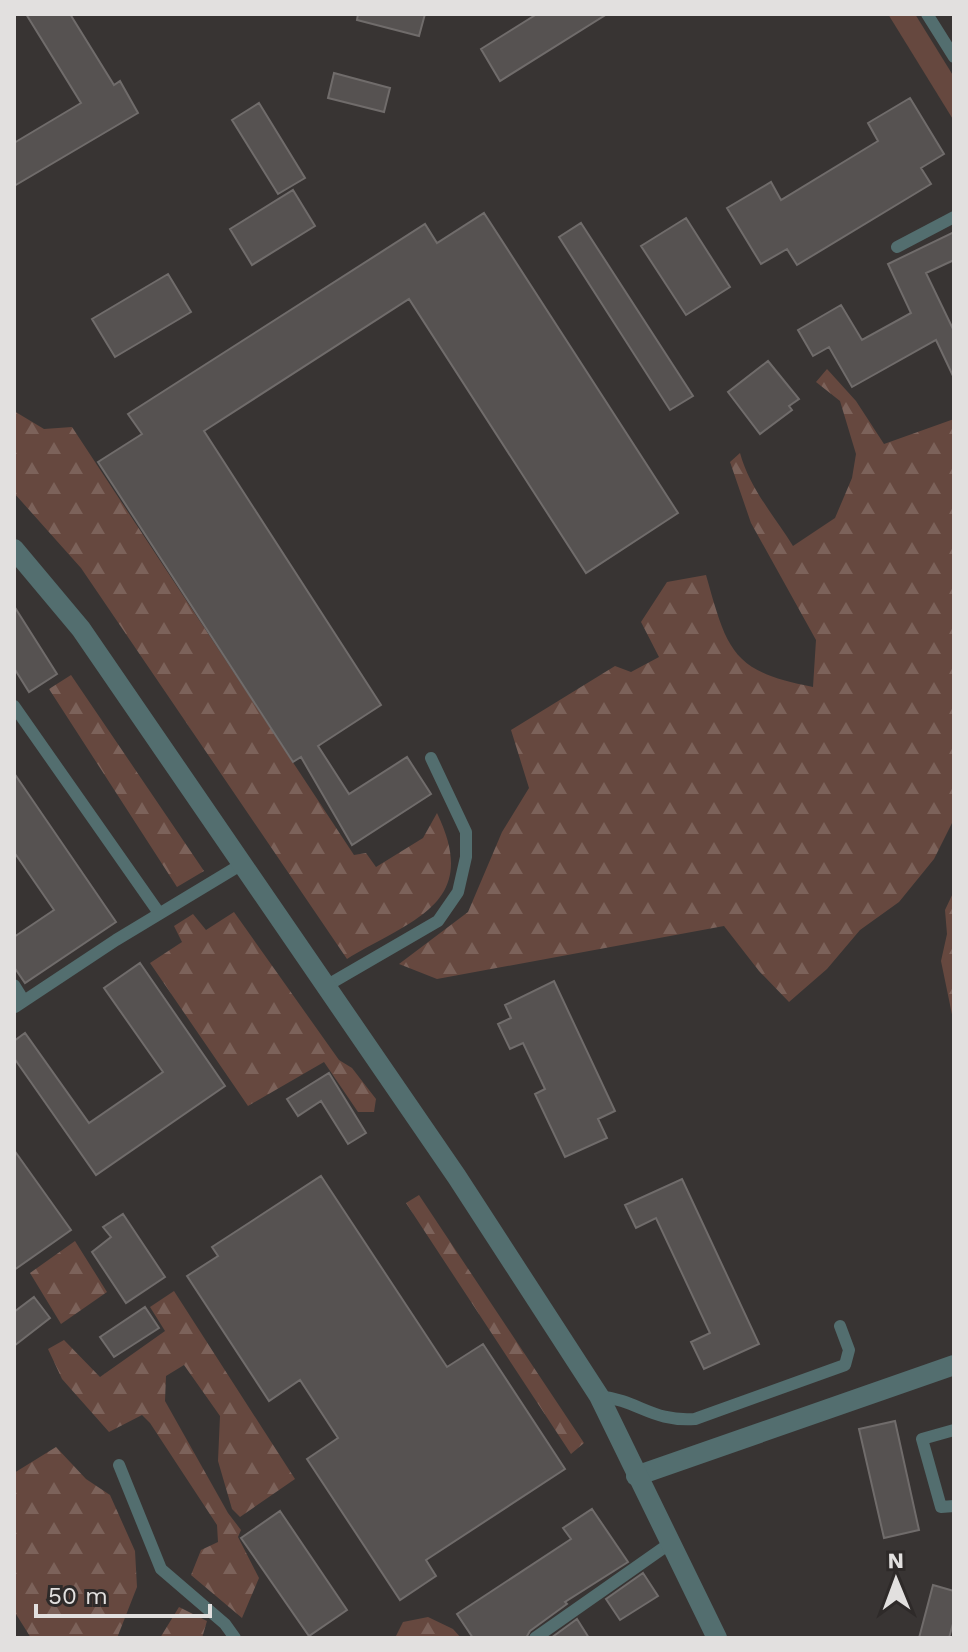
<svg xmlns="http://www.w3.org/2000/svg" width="968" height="1652" viewBox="0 0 968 1652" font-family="'Work Sans',sans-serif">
  <defs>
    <pattern id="forest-firs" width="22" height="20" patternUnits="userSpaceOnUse" patternTransform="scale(2)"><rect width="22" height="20" fill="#66483f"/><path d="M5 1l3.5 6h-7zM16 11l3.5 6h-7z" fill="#7c625a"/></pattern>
  </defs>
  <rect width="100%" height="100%" fill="#383433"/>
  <path fill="#66483f" d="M888 14H915L954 77V121Z"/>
  <path fill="url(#forest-firs)" d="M827 369 856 401 884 444 954 419V819L934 859 899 902 860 930 827 969 789 1002 759 971 724 926 437 979 399 964 468 912 502 832 529 788 511 730 615 666 631 672 659 657 641 622 667 582 706 575C727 649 731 672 813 687L816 640 751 523 730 462 740 453C750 489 773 514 793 546L835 518 852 478 856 454 840 401 816 382Z
    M14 411 44 429 72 427 354 855 366 853 376 867 423 838 437 813C481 904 413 919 347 959L81 568 14 493Z
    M71 675 204 871 177 887 49 689Z
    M954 891V1024L941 961 947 934 945 910Z
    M234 912 339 1060 352 1068 376 1099 374 1112H358L324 1062 248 1106 150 963 182 942 174 926 193 914 206 930Z
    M419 1195 584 1443 571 1454 406 1203Z
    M75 1241 107 1292 61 1324 30 1273Z
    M174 1291 295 1479 240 1517 232 1509 218 1461 220 1416 184 1365 166 1376 165 1401 228 1513 241 1530 238 1537 259 1578 242 1618 191 1575 201 1550 218 1542 217 1525 150 1423 142 1415 109 1432 62 1379 48 1349 64 1340 100 1377 165 1331 150 1307Z
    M56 1447 86 1479 110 1495 135 1551 137 1587 117 1638H31L14 1611V1473Z
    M179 1607 207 1621 202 1638H160Z
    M428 1617 453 1629 461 1638H395L403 1622Z"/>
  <path fill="#565251" stroke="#706c6b" stroke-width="2" d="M26 14H70L114 85 120 81 138 113 14 186V143L81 103Z
    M358 14H425L419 36 357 20Z
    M537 14H607L500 81 481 49Z
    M334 73 390 88 384 112 328 98Z
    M910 98 944 154 921 168 931 184 797 265 787 249 761 264 727 208 771 182 781 200 878 141 868 123Z
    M259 103 305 178 278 194 232 120Z
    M293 190 315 226 252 265 230 229Z
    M484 213 678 513 586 573 409 299 204 431 381 705 318 746 349 794 407 757 431 794 352 845 301 757 293 762 98 462 142 434 128 414 425 224 437 243Z
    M686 218 730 287 686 315 641 246Z
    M581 223 693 396 670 410 559 237Z
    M954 232V260L926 273 954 331V378L936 340 852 387 829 347 813 356 798 330 841 305 862 340 911 313 888 264Z
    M168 274 191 312 115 357 92 319Z
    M768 361 799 399 789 406 792 410 760 434 728 392Z
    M14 606 57 674 29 692 14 668Z
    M14 773 116 922 25 983 14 967V937L54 910 14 852Z
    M140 963 225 1086 96 1175 14 1058V1041L25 1033 89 1123 163 1072 104 988Z
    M554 981 615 1111 598 1119 607 1138 565 1157 535 1094 545 1089 523 1043 510 1049 498 1024 511 1018 505 1005Z
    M329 1073 366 1133 348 1144 321 1101 298 1116 287 1099Z
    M14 1150 71 1230 14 1270Z
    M321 1176 447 1367 483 1344 565 1469 426 1560 436 1576 400 1600 307 1459 338 1438 300 1380 269 1401 187 1276 218 1256 212 1247Z
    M682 1179 759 1344 704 1369 691 1342 710 1333 656 1218 636 1228 625 1205Z
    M123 1214 165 1277 126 1303 92 1252 111 1237 103 1227Z
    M34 1297 50 1318 14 1346V1312Z
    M145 1307 159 1328 114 1357 100 1337Z
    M895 1421 919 1530 884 1538 859 1429Z
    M592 1509 628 1562 565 1602 567 1604 530 1631 526 1638H473L457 1614 571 1539 563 1528Z
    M280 1511 347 1610 309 1636 241 1538Z
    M643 1573 658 1596 620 1620 606 1599Z
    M933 1585 954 1591V1620L949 1638H919Z
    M577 1619 589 1638H551Z"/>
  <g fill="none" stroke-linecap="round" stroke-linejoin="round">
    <path stroke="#536e6f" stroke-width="12" d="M927 14 954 57
      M897 247 954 217
      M14 706 159 913
      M14 985 24 1001
      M326 986 438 921 458 892 466 857V832L431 758
      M15 1007 116 940 242 864
      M599 1396C640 1401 652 1422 695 1419L845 1365 849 1350 840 1326
      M954 1430 922 1439 941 1507 954 1506
      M119 1465 161 1569 225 1624 235 1638
      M535 1638 669 1544"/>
    <path stroke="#536e6f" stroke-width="20" d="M636 1476 954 1365"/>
    <path stroke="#536e6f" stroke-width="20" d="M14 549 81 629 457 1177 599 1396 717 1638"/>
  </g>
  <rect width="968" height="1652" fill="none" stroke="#e2e0df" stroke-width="32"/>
  <g transform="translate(896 1580) rotate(359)" stroke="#2e2a29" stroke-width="6" paint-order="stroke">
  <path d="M0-6L14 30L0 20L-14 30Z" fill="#e2e0df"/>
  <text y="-12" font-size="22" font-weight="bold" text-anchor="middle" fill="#e2e0df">N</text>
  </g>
  <path d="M36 1604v12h174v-12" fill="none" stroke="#e2e0df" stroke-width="4"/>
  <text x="48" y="1604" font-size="24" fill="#e2e0df" stroke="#2e2a29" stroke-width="6" paint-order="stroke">50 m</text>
</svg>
